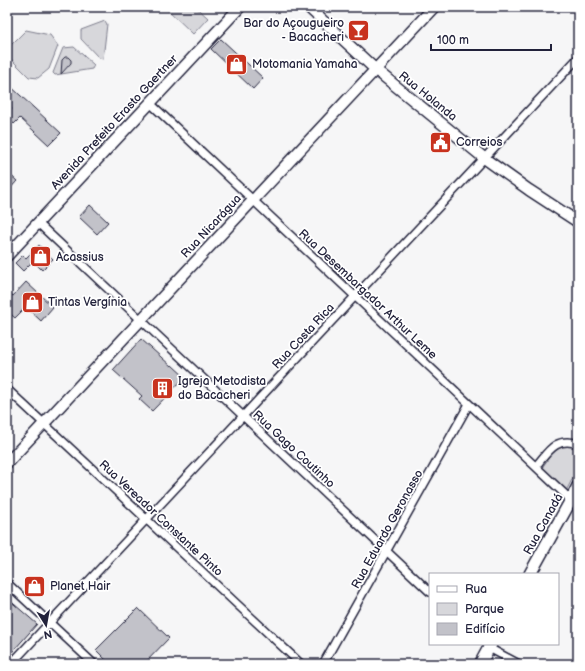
<svg xmlns="http://www.w3.org/2000/svg" width="585" height="671" viewBox="0 0 585 671" font-family="'Balsamiq Sans',sans-serif">
  <rect width="100%" height="100%" fill="#f6f6f7"/>
  <filter id="ink" filterUnits="userSpaceOnUse"><feTurbulence type="fractalNoise" baseFrequency=".025" numOctaves="2"/><feDisplacementMap in="SourceGraphic" scale="8" xChannelSelector="R" yChannelSelector="G"/><feConvolveMatrix kernelMatrix="1 2 1 2 8 2 1 2 1" color-interpolation-filters="sRGB"/></filter>
  <g filter="url(#ink)">
    <path fill="#d7d7db" stroke="#7c7c8b" d="M165 7H196L208 18 193 34Z
      M105 21 107 24 103 59 99 58 81 39V30Z
      M26 30 50 35 58 46 49 69 38 78 29 77 7 55V49Z
      M74 47 94 65 92 69 55 75 53 73 63 48Z
      M568 445 573 446 578 448V468L566 491 542 468C549 457 555 448 568 445Z"/>
    <path fill="#c2c2c9" stroke="#22223b" d="M221 39 263 78 253 89 211 49Z
      M65 57H68L71 60V63L61 74 62 60Z
      M7 83 61 133 49 145 20 118 14 124 7 117V114L12 109 7 104Z
      M7 172 17 181 7 192Z
      M90 205 108 222 97 234 79 217Z
      M39 245 53 259 42 270 33 261 23 271 15 263 23 255 26 258Z
      M26 282 53 307 41 321 26 307 15 318 7 311V291L13 296Z
      M141 339 171 366 172 365 185 377 152 411 139 399 142 396 113 370Z
      M7 598 37 624 7 658Z
      M138 608 169 638 144 664H110L96 650Z"/>
    <g fill="none" stroke-linecap="round" stroke-linejoin="round">
      <defs>
        <path id="minor" d="M150 103 571 500
          M38 223 430 592
          M7 389 301 664
          M536 466C548 452 556 436 578 444
          M7 583 94 664
          M487 646 489 648 519 664
          M11 664 578 58
          M323 664 469 404"/>
        <path id="secondary" d="M308 7 376 70 484 158 529 190 578 222
          M7 256 240 7
          M7 463 434 7"/>
        <path id="primary" d="M530 574 571 500 578 486
          M480 664 491 644"/>
      </defs>
      <use href="#minor" stroke="#22223b" stroke-width="10"/>
      <use href="#secondary" stroke="#22223b" stroke-width="13"/>
      <use href="#primary" stroke="#22223b" stroke-width="14"/>
      <use href="#minor" stroke="#fff" stroke-width="7"/>
      <use href="#secondary" stroke="#fff" stroke-width="10"/>
      <use href="#primary" stroke="#fff" stroke-width="11"/>
    </g>
  </g>
  <defs>
    <symbol id="bar-square" viewBox="-11 -11 22 22"><rect x="-9" y="-9" width="18" height="18" rx="4" fill="#c8321e" stroke="#fff"/><path d="M-6-5H6L.8 .8V4.5H3.5V6h-7V4.5H-.8V.8Z" fill="#fff"/></symbol>
    <symbol id="shop-square" viewBox="-11 -11 22 22"><rect x="-9" y="-9" width="18" height="18" rx="4" fill="#c8321e" stroke="#fff"/><path d="M-5-2.5h2.3a2.7 3.5 0 0 1 5.4 0H5L5.5 6h-11ZM-1.5-2.5h3a1.5 2.3 0 0 0-3 0Z" fill="#fff"/></symbol>
    <symbol id="civic-square" viewBox="-11 -11 22 22"><rect x="-9" y="-9" width="18" height="18" rx="4" fill="#c8321e" stroke="#fff"/><path d="M-.6-6.5H3V-4.5H.6V-3L4-1V1h2V6H-6V1h2V-1L-.6-3ZM-1.2 2.5V6h2.4V2.5Z" fill="#fff"/></symbol>
    <symbol id="building-square" viewBox="-11 -11 22 22"><rect x="-9" y="-9" width="18" height="18" rx="4" fill="#c8321e" stroke="#fff"/><path d="M-4-6H4V6H1V3H-1V6H-4ZM-2.5-4.3h1.7v1.8h-1.7ZM.8-4.3h1.7v1.8H.8ZM-2.5-1h1.7V.8h-1.7ZM.8-1h1.7V.8H.8Z" fill="#fff"/></symbol>
  </defs>
  <g fill-rule="evenodd">
    <use href="#bar-square" x="346" y="18" width="25" height="25"/>
    <use href="#shop-square" x="224" y="52" width="25" height="25"/>
    <use href="#civic-square" x="428" y="130" width="25" height="25"/>
    <use href="#shop-square" x="28" y="244" width="25" height="25"/>
    <use href="#shop-square" x="20" y="290" width="25" height="25"/>
    <use href="#building-square" x="150" y="376" width="25" height="25"/>
    <use href="#shop-square" x="22" y="574" width="25" height="25"/>
  </g>
  <g text-anchor="middle" stroke-width="3.5" stroke-linejoin="round" paint-order="stroke">
    <g font-size="12" fill="#22223b" stroke="#fff" text-anchor="start">
      <text x="344" y="27" text-anchor="end">Bar do Açougueiro<tspan x="344" dy="14">- Bacacheri</tspan></text>
      <text x="252" y="68">Motomania Yamaha</text>
      <text x="456" y="146">Correios</text>
      <text x="56" y="261">Acassius</text>
      <text x="48" y="306">Tintas Vergínia</text>
      <text x="178" y="385">Igreja Metodista<tspan x="178" dy="14">do Bacacheri</tspan></text>
      <text x="50" y="590">Planet Hair</text>
    </g>
    <g font-size="12" fill="#22223b" stroke="#fff">
      <text transform="translate(428 96) rotate(39)" y="4">Rua Holanda</text>
      <text transform="translate(114 122) rotate(-47)" y="4">Avenida Prefeito Erasto Gaertner</text>
      <text transform="translate(211 226) rotate(-47)" y="4">Rua Nicarágua</text>
      <text transform="translate(368 294) rotate(43)" y="4">Rua Desembargador Arthur Leme</text>
      <text transform="translate(303 336) rotate(-47)" y="4">Rua Costa Rica</text>
      <text transform="translate(294 449) rotate(43)" y="4">Rua Gago Coutinho</text>
      <text transform="translate(161 518) rotate(43)" y="4">Rua Vereador Constante Pinto</text>
      <text transform="translate(543 524) rotate(-61)" y="4">Rua Canadá</text>
      <text transform="translate(387 529) rotate(-61)" y="4">Rua Eduardo Geronasso</text>
    </g>
  </g>
  <rect width="585" height="671" fill="none" stroke="#fff" stroke-width="24"/>
  <rect x="12" y="12" width="561" height="647" fill="none" stroke="#22223b" stroke-width="1.5" filter="url(#ink)"/>
  <rect x="429" y="573" width="130" height="72" fill="#ffffff" stroke="#a7a7b1"/>
  <rect x="437" y="586" width="20" height="6" fill="#ffffff" stroke="#a7a7b1"/>
  <text x="465" y="593" font-size="12" fill="#22223b">Rua</text>
  <rect x="437" y="603" width="20" height="12" fill="#d7d7db" stroke="#a7a7b1"/>
  <text x="465" y="613" font-size="12" fill="#22223b">Parque</text>
  <rect x="437" y="623" width="20" height="12" fill="#c2c2c9" stroke="#a7a7b1"/>
  <text x="465" y="633" font-size="12" fill="#22223b">Edifício</text>
  <g transform="translate(46 625) rotate(169)" stroke="#ffffff" stroke-width="3" paint-order="stroke">
  <path d="M0-3L7 15L0 10L-7 15Z" fill="#22223b"/>
  <text y="-6" font-size="11" font-weight="bold" text-anchor="middle" fill="#22223b">N</text>
  </g>
  <path d="M431 44v6h120v-6" fill="none" stroke="#22223b" stroke-width="2"/>
  <text x="437" y="44" font-size="12" fill="#22223b" stroke="#ffffff" stroke-width="3" paint-order="stroke">100 m</text>
</svg>
